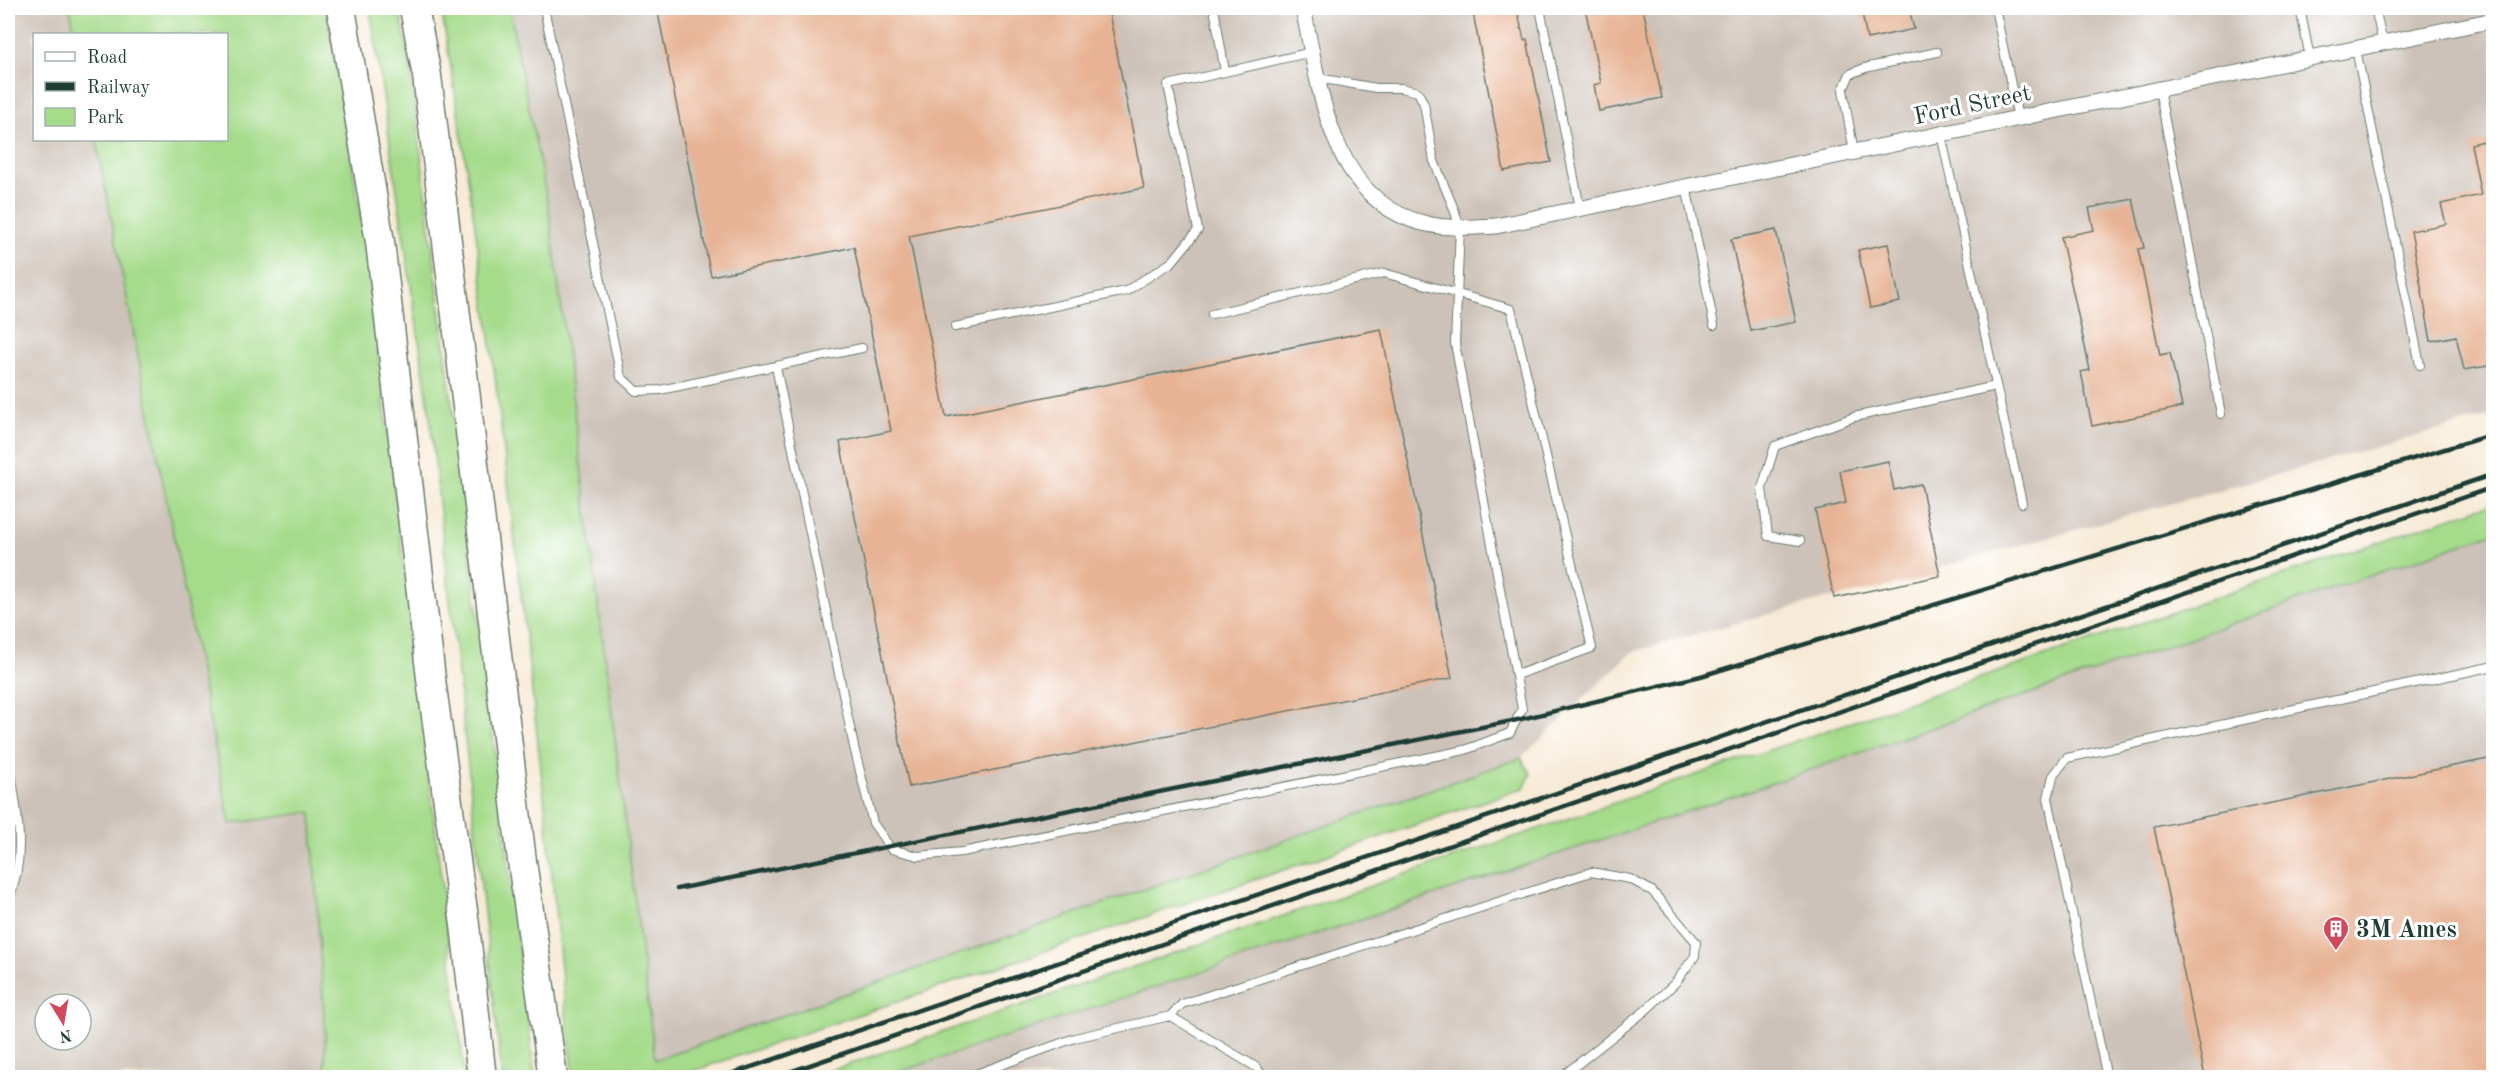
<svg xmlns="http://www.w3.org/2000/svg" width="2501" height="1085" viewBox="0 0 2501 1085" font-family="'Old Standard TT',serif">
  <rect width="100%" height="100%" fill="#fff"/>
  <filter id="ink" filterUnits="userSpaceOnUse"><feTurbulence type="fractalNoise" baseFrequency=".0167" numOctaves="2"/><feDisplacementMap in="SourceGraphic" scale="12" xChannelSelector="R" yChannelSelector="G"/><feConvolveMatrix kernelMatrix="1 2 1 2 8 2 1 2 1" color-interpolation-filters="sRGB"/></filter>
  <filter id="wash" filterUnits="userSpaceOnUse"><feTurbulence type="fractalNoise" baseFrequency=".008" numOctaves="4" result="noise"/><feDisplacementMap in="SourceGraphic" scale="24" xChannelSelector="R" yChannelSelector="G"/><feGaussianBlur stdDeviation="1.35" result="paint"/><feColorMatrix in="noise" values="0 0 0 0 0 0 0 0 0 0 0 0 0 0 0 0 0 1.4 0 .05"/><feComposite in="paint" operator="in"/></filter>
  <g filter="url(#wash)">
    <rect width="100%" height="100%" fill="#f7ead6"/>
    <path fill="#cdc2b9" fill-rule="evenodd" d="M8 8H70L75 34H34V140H96L230 824 311 811 325 1029 337 1077H8ZM45 1004H81V1040H45Z
      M509 8H2493V415L1632 652 1521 758 655 1060 549 209Z
      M2493 533V1077L884 1078 1761 787Z"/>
    <path fill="#a5db8b" stroke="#628c60" stroke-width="1.5" d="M70 8H327L365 243 465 1077H325V1029L311 812 230 824 96 140H226V34H75Z
      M370 8H399L409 56 535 1077H502L429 409Z
      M441 8H509L549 209 655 1060 1521 758 1531 774 1524 788 676 1077H574C561 985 554 891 544 797 514 534 486 269 441 8Z
      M2493 503V533L1761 787 884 1077H811Z"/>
    <g id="blocks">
      <path fill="#e7b394" d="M657 8H1108L1144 188 909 236 946 417 1381 329 1452 678 909 787 840 442 891 431 854 247 711 276Z
        M1472 8H1517L1524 40 1527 39 1551 162 1504 171Z
        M1585 8H1643L1662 98 1599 111 1594 85 1601 83Z
        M1861 8H1909L1914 29 1867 39Z
        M2493 139V365L2464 370 2456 336 2431 341 2411 231 2446 224 2441 204 2481 195 2471 144Z
        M2133 199 2144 248 2138 249 2160 355 2170 353 2182 407 2092 426 2081 372 2090 370 2061 237 2094 230 2089 208Z
        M1776 230 1796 322 1751 331 1731 239Z
        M1888 244 1900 302 1870 308 1858 250Z
        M1888 461 1894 490 1921 484 1940 576 1834 598 1815 510 1846 503 1840 471Z
        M2493 758V1077H2205L2154 827Z"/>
    </g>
  </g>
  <g filter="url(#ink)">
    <use href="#blocks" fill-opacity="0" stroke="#6b7a6d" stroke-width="1.5"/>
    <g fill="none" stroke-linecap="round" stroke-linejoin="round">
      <defs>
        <path id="service" d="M544 8 621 377 636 391 660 390 862 348
          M1214 8 1225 72
          M1540 8 1580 208
          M1995 8 2018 118
          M2300 8 2310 58
          M2375 8 2383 43
          M2356 49 2420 365
          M2159 89 2221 414
          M1941 134 2022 503
          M1854 152 1843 90 1850 74 1865 68 1937 52
          M1686 186 1714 325
          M1212 314 1384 273 1511 309 1592 648 1516 675
          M955 327 1126 291 1172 262 1198 230 1168 85 1312 52
          M776 367 854 747 873 823 891 849 918 856 962 852 1465 750 1510 733 1522 709 1455 343 1460 228 1454 209 1434 161 1424 104 1418 92 1401 88H1376L1318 78
          M1800 541 1768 536 1762 488 1775 446 1854 417 1996 386
          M8 755C15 803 29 854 8 900
          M1170 1016 1256 1067 1264 1078
          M965 1078 1075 1038 1170 1016 1182 1004 1591 872 1630 879 1652 891 1696 942 1695 956 1675 983 1646 1010 1560 1078
          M2107 1078 2048 798 2053 776 2067 758 2494 666"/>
        <path id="minor" d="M1303 8C1320 88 1330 203 1427 224 1449 229 1473 227 1496 226L2494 20"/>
        <path id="motorway" d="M341 8 380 242 432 687 465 925 482 1078
          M414 8 427 76 522 861 553 1078"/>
      </defs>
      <use href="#service" stroke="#6b7a6d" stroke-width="10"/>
      <use href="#minor" stroke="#6b7a6d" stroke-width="17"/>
      <use href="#motorway" stroke="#6b7a6d" stroke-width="31"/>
      <use href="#service" stroke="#fff" stroke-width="8"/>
      <use href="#minor" stroke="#fff" stroke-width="15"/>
      <use href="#motorway" stroke="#fff" stroke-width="28"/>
      <path stroke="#1f3d34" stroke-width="4.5" d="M677 889 1517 720 1701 676 2494 434
        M719 1078 2494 474
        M772 1078 2494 487"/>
    </g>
  </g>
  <defs>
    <symbol id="building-pin" viewBox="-11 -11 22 30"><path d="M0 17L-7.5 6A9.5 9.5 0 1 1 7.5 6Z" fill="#d1495b" stroke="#fff"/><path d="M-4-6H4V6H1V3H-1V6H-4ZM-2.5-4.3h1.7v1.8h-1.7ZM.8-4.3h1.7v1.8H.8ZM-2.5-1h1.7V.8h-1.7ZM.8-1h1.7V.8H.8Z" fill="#fff"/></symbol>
  </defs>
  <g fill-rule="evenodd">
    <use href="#building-pin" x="2321" y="914" width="30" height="40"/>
  </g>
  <g text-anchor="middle" stroke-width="6" stroke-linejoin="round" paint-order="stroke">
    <g font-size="24" fill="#1f3d34" stroke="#fff">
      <text transform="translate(1972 104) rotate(-12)" y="8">Ford Street</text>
    </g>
    <g font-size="24" font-weight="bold" fill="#1f3d34" stroke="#fff" text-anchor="start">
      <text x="2356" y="937">3M Ames</text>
    </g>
  </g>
  <rect width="2501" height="1085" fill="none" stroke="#fff" stroke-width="30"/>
  <rect x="33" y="33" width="195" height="108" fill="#ffffff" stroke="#a5b1ae" stroke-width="1.5"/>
  <rect x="45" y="52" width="30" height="9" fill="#ffffff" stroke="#a5b1ae" stroke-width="1.5"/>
  <text x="87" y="63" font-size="18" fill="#1f3d34">Road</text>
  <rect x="45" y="82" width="30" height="9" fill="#1f3d34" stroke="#a5b1ae" stroke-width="1.5"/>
  <text x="87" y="93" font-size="18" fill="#1f3d34">Railway</text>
  <rect x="45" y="108" width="30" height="18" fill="#a5db8b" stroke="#a5b1ae" stroke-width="1.5"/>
  <text x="87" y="123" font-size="18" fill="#1f3d34">Park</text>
  <g transform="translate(63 1022) rotate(169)"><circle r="28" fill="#ffffff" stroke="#a5b1ae" stroke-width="1.5"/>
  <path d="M0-4.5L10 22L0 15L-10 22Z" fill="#d1495b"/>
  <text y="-9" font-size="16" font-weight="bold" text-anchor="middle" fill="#1f3d34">N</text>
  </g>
</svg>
